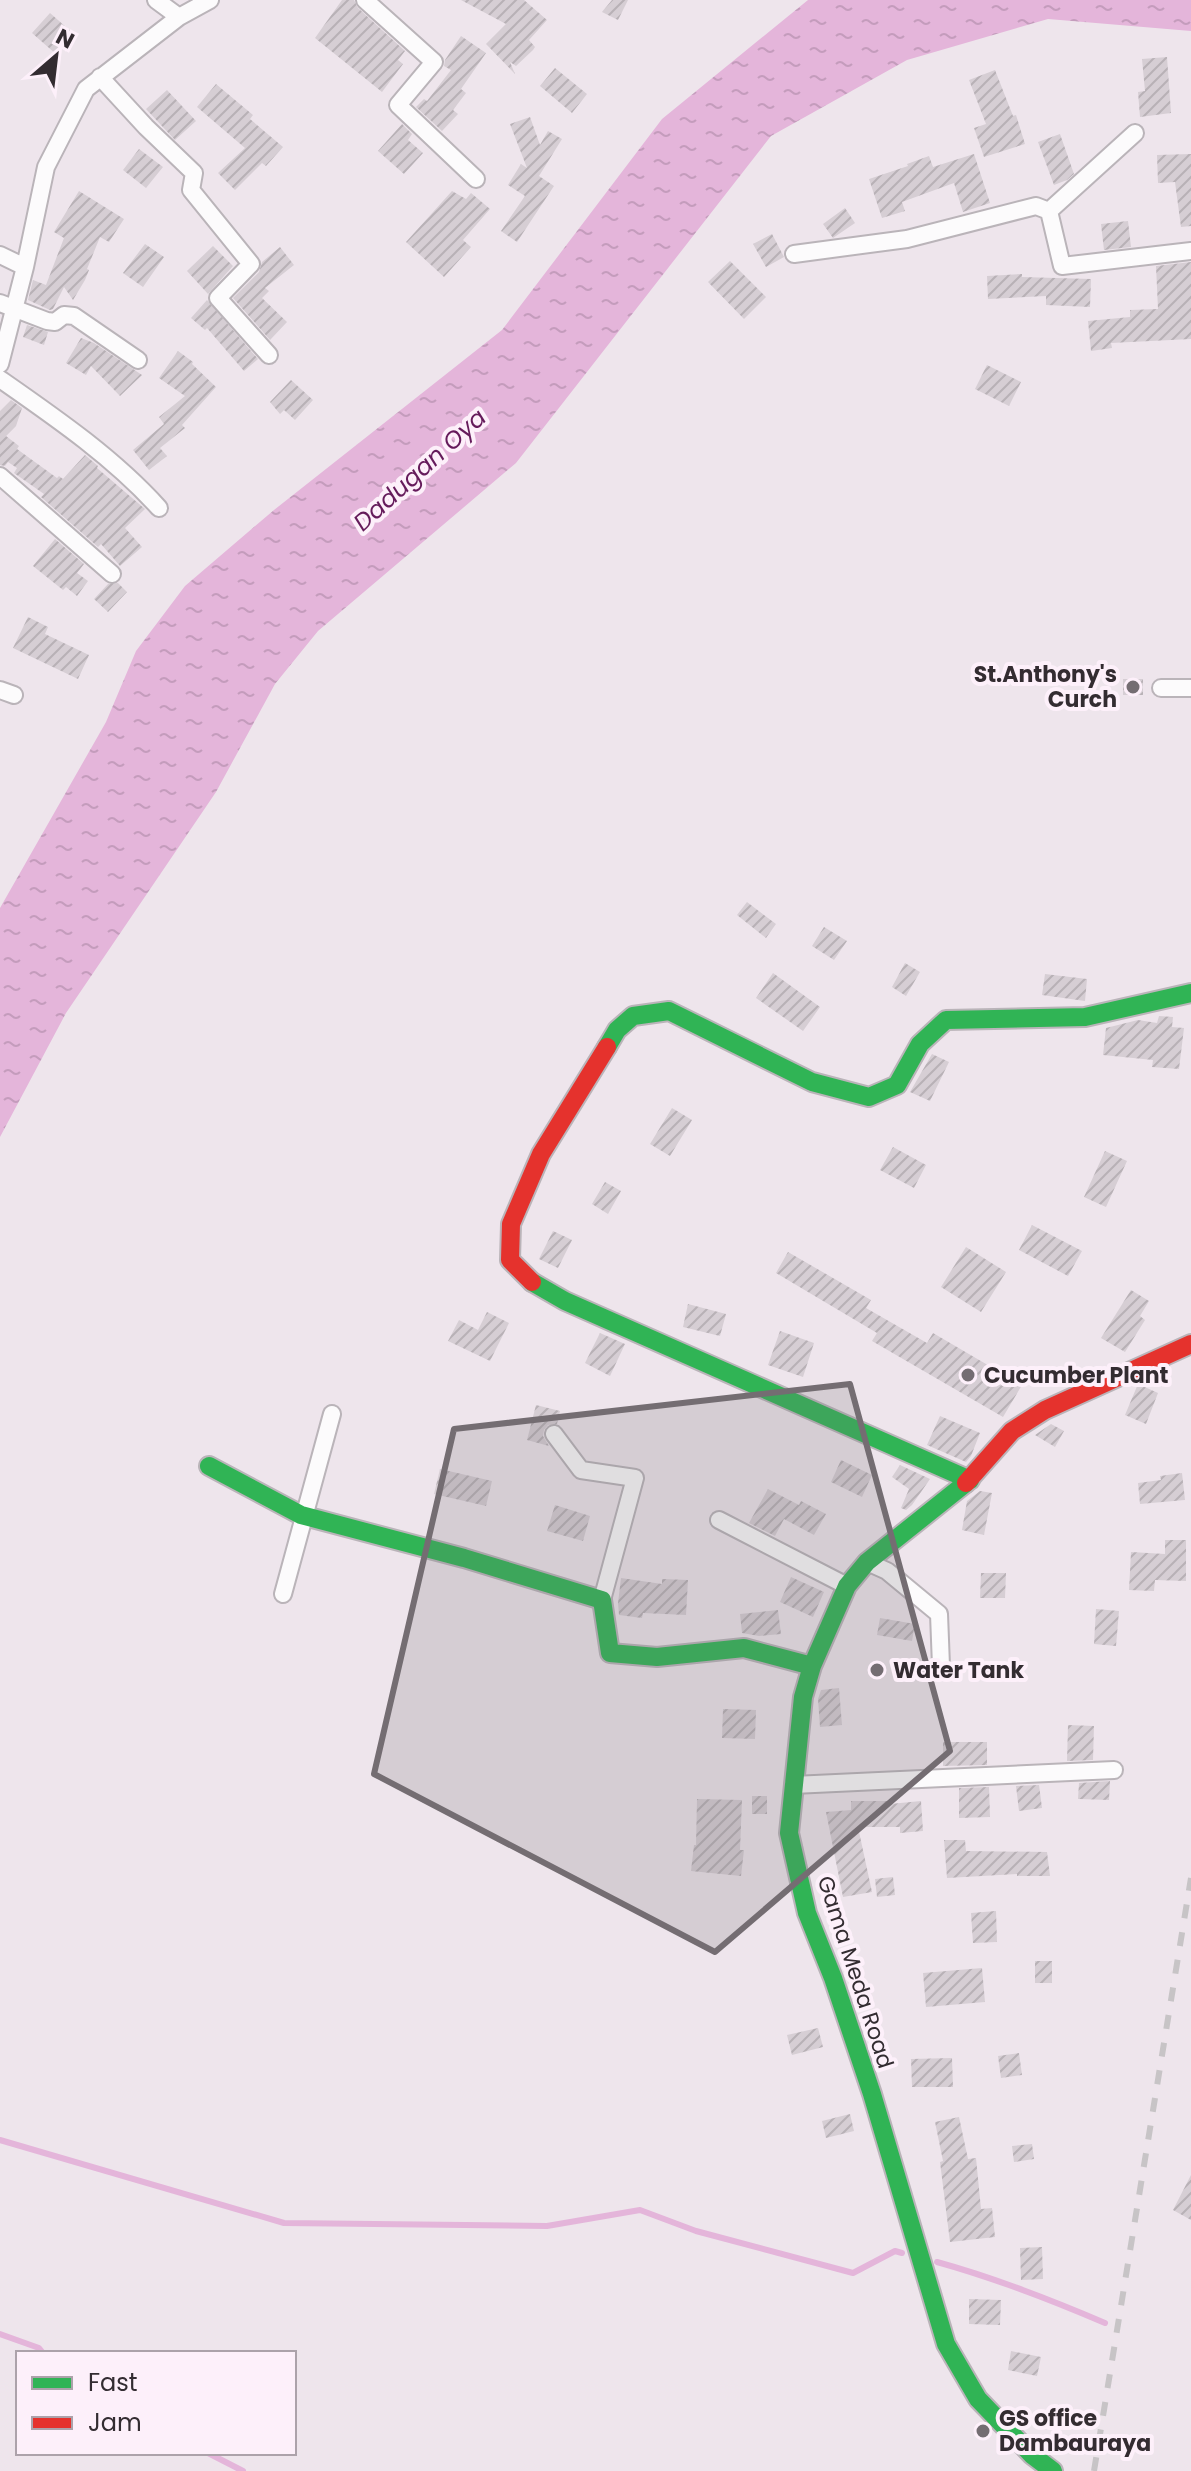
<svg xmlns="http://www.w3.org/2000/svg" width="1191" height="2471" viewBox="0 0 1191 2471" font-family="Poppins,sans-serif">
  <defs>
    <pattern id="water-ripples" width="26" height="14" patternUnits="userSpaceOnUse" patternTransform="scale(2)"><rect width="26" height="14" fill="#e4b5da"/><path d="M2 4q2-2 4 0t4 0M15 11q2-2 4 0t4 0" fill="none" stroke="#c49cbc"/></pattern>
    <pattern id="building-hatch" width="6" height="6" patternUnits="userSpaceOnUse" patternTransform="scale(2)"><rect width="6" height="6" fill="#d6ced4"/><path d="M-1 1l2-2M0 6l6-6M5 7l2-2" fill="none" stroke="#b8b1b6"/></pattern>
  </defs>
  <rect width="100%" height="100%" fill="#eee5ec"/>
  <path fill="url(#water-ripples)" d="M808 0H1191V31L1048 19 907 60 771 136 516 463 318 631 275 684 216 792 66 1013 0 1137V908L106 722 136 651 185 586 274 510 502 330 662 119Z"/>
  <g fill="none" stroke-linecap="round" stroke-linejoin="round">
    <path stroke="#e4b5da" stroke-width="6" d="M0 2140 284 2223 547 2226 640 2210 696 2231 853 2273 895 2251 902 2253
      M937 2262C995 2278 1049 2299 1105 2323
      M0 2334 39 2348 43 2353
      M208 2453 243 2471"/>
  </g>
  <path fill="url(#building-hatch)" d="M342 0H354L358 8 405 51 398 60 403 64 382 92 315 38Z
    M461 0H524L547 20 529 40 535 47 533 50 516 66 510 62 515 74 486 44 506 24Z
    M612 0H628L618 20 602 12Z
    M50 13 75 35 57 55 32 33Z
    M461 36 486 53 461 89 466 93 453 110 458 114 442 131 416 107 424 99 427 101 451 70 444 66 445 60Z
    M1167 57 1171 113 1140 117 1138 92 1145 91 1142 59Z
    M555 68 587 94 572 113 540 86Z
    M995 70 1013 116 1016 115 1025 144 984 157 974 128 986 124 969 80Z
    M216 84 253 115 250 119 283 147 266 166 262 163 235 190 218 173 245 148 197 107Z
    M167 90 196 121 175 140 146 109Z
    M530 117 540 145 548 131 562 139 539 176 554 186 517 242 501 231 525 196 508 185 521 164 527 168 510 124Z
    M402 124 412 134 408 140 423 153 404 174 378 151Z
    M1060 134 1074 174 1067 180 1054 185 1038 142Z
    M139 149 163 167 146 188 123 170Z
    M974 154 990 203 963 212 954 183 902 202 905 211 882 218 869 179 908 166 907 164 929 156 933 167Z
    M1191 154V226L1181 227 1175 182 1158 183 1157 155Z
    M79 191 124 219 109 242 100 237 87 269 89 270 85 280 73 300 64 287 53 309 50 310 28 300 33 280 46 285 64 238 54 232Z
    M452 191 466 199 471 193 490 209 463 240 471 247 444 277 406 242Z
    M845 208 855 223 833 238 823 224Z
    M1128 221 1131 247 1104 250 1101 224Z
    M772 234 784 257 766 267 753 244Z
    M145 244 164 257 143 287 123 273Z
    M213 246 233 266 208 294 187 271Z
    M280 247 294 265 265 288 269 291 262 298 287 322 270 340 233 298 259 272 262 262Z
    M730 261 766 297 744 319 708 282Z
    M1191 262V339L1111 343 1112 348 1091 351 1088 321 1130 317V310L1158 309 1156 266Z
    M1022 274V277L1091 279 1090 307 1046 305V296L988 299 987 276Z
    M207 300 258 359 244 371 207 328 205 330 191 318Z
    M27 325 48 332 44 345 23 337Z
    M81 338 94 343 142 375 120 396 91 366 86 375 66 363Z
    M178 351 193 362 192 364 216 387 182 425 185 428 160 448 167 456 149 470 133 450 164 424 159 417 185 396 159 378Z
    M987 365 1021 382 1009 406 975 389Z
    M291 380 313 400 295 420 284 410 280 414 270 402Z
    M11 400 22 408 16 426 6 436 19 446 17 449 57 478 59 476 63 479 85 455 98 466 97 468 145 509 125 528 142 547 120 566 101 544 98 547 41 497 44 494 14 473 17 468 8 462 5 466 0 465V411Z
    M55 539 84 564 77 573 88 581 77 596 66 587 63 590 33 566Z
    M118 583 127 592 108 612 94 599 108 584Z
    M28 617 48 627 45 634 89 655 78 679 13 648Z
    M1123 679H1143V695H1123Z
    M747 902 776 924 766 938 737 915Z
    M824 927 847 941 834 960 812 946Z
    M905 963 920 972 906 996 892 987Z
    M773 973 820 1007 803 1031 756 998Z
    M1045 974 1087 979 1085 1001 1042 995Z
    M1159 1016 1173 1017 1172 1027 1184 1028 1179 1069 1152 1067 1153 1060 1103 1055 1106 1028 1138 1020 1157 1023Z
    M932 1054 949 1062 930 1101 910 1092Z
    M672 1108 692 1120 670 1156 650 1144Z
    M893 1147 926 1165 914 1188 880 1170Z
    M1105 1151 1127 1161 1106 1207 1084 1197Z
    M605 1182 621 1191 608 1214 592 1204Z
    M1032 1225 1082 1251 1068 1276 1019 1250Z
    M553 1231 572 1240 558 1268 539 1259Z
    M966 1247 1006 1272 981 1312 941 1287Z
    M788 1252 871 1300 866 1308 927 1343 933 1333 1022 1385 1003 1417 872 1341 877 1333 776 1273Z
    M1131 1290 1149 1301 1140 1316 1145 1320 1125 1352 1101 1338Z
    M688 1304 726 1314 720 1336 683 1327Z
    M487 1312 509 1323 490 1361 448 1341 459 1320 478 1330Z
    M780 1331 814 1343 803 1377 768 1365Z
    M600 1333 625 1344 610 1376 585 1363Z
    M1138 1384 1158 1393 1146 1424 1125 1415Z
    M536 1405 560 1411 557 1424 548 1425 544 1430 543 1436 549 1446 527 1440Z
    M940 1416 980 1433 971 1456 966 1462 927 1445Z
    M1051 1424 1064 1431 1055 1447 1035 1435Z
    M841 1460 872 1475 862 1497 831 1482Z
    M900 1465 930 1479 912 1505 906 1510 901 1508 909 1489 892 1477Z
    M440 1469 492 1481 486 1506 434 1494Z
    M1182 1473 1185 1500 1140 1504 1138 1483 1161 1480 1160 1476Z
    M768 1489 799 1505 801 1501 826 1514 814 1535 784 1519 775 1536 749 1523Z
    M980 1491 992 1493 984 1535 962 1530 967 1501Z
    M555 1505 590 1516 583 1541 547 1531Z
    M1165 1540H1186V1581L1155 1580 1154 1591 1129 1590 1131 1552 1165 1554Z
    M981 1573H1006L1005 1598H980Z
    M791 1577 824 1592 813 1617 780 1602Z
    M621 1578 662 1584V1579L688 1580 686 1615 643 1613 642 1618 619 1615 618 1603Z
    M1096 1609 1119 1611 1116 1646 1094 1644Z
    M778 1610 781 1634 759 1636 742 1633 740 1614Z
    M880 1618 915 1624 912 1641 877 1635Z
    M839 1688 842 1725 820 1727 818 1699 821 1690Z
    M723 1709 756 1710 755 1739 722 1738Z
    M1068 1725 1094 1726 1093 1760 1067 1761Z
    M943 1742H987V1765L943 1766Z
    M1110 1781 1109 1800 1078 1799 1079 1783Z
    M1039 1785 1042 1808 1019 1811 1016 1786Z
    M989 1787 990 1817 959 1818V1788Z
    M752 1796H767V1814H752Z
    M697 1799 742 1800 740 1850H744L741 1876 691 1871 694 1845H696Z
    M851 1801H890V1804L921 1801 923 1831 900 1833V1827H858L872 1892 843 1897 826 1812 851 1810Z
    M944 1840H965L966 1851 1047 1852 1050 1876H1017V1874L947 1878Z
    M893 1877 895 1895 877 1897 875 1879Z
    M996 1911 997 1942 973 1943 971 1913Z
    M1035 1961H1052V1983H1035Z
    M982 1968 985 2002 926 2007 923 1973Z
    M818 2028 823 2047 792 2055 787 2035Z
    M1019 2053 1022 2075 1001 2078 998 2056Z
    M952 2058 953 2087H912L911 2059Z
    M850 2114 854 2131 826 2138 822 2121Z
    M959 2117 968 2159 976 2158 981 2209 992 2208 995 2237 950 2242 940 2162 943 2161 935 2122Z
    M1032 2144 1034 2159 1014 2162 1012 2146Z
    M1191 2175V2220L1173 2210Z
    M1042 2247 1043 2279 1021 2280 1020 2248Z
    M969 2299 1001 2300 1000 2325 969 2324Z
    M1011 2351 1041 2357 1037 2376 1008 2370Z"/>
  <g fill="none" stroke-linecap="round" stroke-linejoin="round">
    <defs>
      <path id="street" d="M156 0 179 17
        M365 0 434 62 398 105 476 179
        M100 77 146 127 194 173 191 190 251 264 218 298 269 355
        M1049 211 1135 133
        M794 254 907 239 1036 206 1049 211 1062 266 1191 251
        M0 255 25 267
        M0 303 47 321 55 322 64 315 74 316 138 360
        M0 364 25 267 46 167 86 89 179 17 210 0
        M0 379C56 418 114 458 159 508
        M0 476 112 574
        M1161 688H1191
        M0 690 14 695
        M554 1434 581 1470 635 1478 602 1600
        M719 1520 847 1586
        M867 1562 887 1571 939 1614 941 1666
        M283 1594 332 1414
        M793 1785 1114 1770"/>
      <path id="fast" d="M607 1047 617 1030 633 1016 669 1011 812 1082 869 1097 897 1085 920 1044 946 1020 1085 1017 1191 993
        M532 1282 565 1301 970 1480
        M209 1466 301 1515 464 1558 602 1600 610 1653 657 1657 744 1648 812 1666
        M966 1483 867 1562 847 1586 812 1666 803 1697 789 1833 807 1913 833 1978 872 2094 946 2344 978 2399 1032 2455 1053 2471"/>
      <path id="jam" d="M532 1282 510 1260 511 1224 541 1154 607 1047
        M966 1483 1012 1431 1045 1410 1191 1344"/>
    </defs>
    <use href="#street" stroke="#bab4b9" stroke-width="20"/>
    <use href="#fast" stroke="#bab4b9" stroke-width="22"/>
    <use href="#jam" stroke="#bab4b9" stroke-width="22"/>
    <use href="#street" stroke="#fcfbfc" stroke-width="16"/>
    <use href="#fast" stroke="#30b455" stroke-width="18"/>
    <use href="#jam" stroke="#e5322d" stroke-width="18"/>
    <path stroke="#c7c4c6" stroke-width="6" stroke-dasharray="14 14" stroke-linecap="butt" d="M1094 2471 1191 1878"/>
  </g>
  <path fill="#746d72" fill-opacity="0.2" stroke="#746d72" stroke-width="6" stroke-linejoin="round" d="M850 1384 950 1751 715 1952 374 1774 454 1429Z"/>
  <g fill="#746d72" stroke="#fdf0fa" stroke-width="3">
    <circle cx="1133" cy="687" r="8"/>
    <circle cx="968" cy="1375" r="8"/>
    <circle cx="877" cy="1670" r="8"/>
    <circle cx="983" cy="2431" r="8"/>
  </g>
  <g text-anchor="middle" stroke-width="8" stroke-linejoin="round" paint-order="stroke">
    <g font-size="22" font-weight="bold" fill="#332c31" stroke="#fdf0fa" text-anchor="start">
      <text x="1117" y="682" text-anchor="end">St.Anthony's<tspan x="1117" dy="25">Curch</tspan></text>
      <text x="984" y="1383">Cucumber Plant</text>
      <text x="893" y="1678">Water Tank</text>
      <text x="999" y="2426">GS office<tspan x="999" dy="25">Dambauraya</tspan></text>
    </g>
    <g font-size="22" fill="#332c31" stroke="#fdf0fa">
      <text transform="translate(856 1972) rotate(72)" y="8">Gama Meda Road</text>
    </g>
    <g font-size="24" font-style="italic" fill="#651b5b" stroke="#fdf0fa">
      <text transform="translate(420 470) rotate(-42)" y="8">Dadugan Oya</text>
    </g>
  </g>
  <rect x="16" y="2351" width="280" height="104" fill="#fdf0fa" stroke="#aca2aa" stroke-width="2"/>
  <rect x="32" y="2377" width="40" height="12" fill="#30b455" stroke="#aca2aa" stroke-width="2"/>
  <text x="88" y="2391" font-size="24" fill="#332c31">Fast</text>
  <rect x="32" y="2417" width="40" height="12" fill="#e5322d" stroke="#aca2aa" stroke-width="2"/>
  <text x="88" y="2431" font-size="24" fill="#332c31">Jam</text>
  <g transform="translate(56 56) rotate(28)" stroke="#fdf0fa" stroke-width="6" paint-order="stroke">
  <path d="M0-6L14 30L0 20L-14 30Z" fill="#332c31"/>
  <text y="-12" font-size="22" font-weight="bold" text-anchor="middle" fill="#332c31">N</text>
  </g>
</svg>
